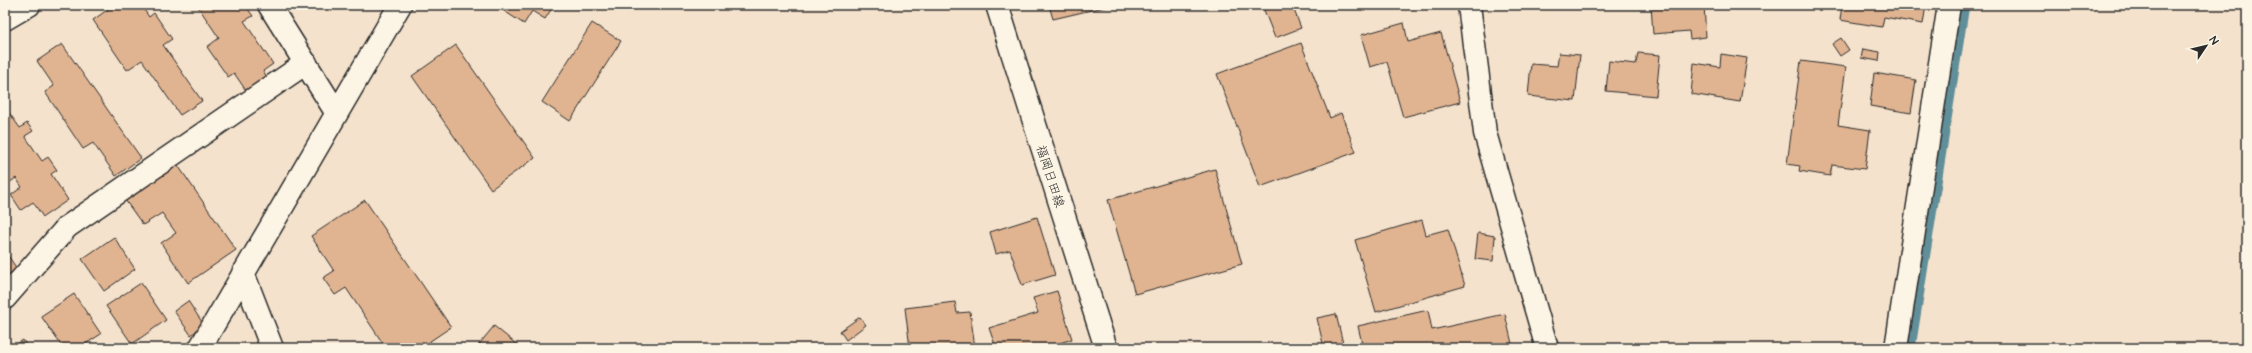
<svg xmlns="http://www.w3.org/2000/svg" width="2252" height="353" viewBox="0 0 2252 353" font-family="'Architects Daughter','Klee One',sans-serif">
  <rect width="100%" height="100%" fill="#f4e2cc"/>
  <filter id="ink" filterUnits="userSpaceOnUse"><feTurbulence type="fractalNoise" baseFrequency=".025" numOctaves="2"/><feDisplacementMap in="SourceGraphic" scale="8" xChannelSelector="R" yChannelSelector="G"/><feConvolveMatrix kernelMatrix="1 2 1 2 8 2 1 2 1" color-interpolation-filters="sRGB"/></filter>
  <g filter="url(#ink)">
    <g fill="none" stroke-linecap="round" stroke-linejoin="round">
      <path stroke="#618f9a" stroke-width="11" d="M1910 348 1964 5"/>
    </g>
    <path fill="#e1b491" stroke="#2b2b2b" d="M114 5H141L149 17 154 13 172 39 163 45 202 101 180 115 142 60 127 70 93 20Z
      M197 5H245L253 16 244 21 273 64 263 71 267 77 247 92 234 73 228 77 207 47 219 38Z
      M495 5H554L545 19 532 11 524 24Z
      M1049 5H1113L1053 19Z
      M1262 5H1292L1301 28 1275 38Z
      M1651 5H1704L1706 37 1690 39 1689 31 1653 34Z
      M1842 5H1926L1923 24 1884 17 1882 27 1840 20Z
      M1994 5H2050V7H1994Z
      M592 23 621 41 570 121 542 102Z
      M1404 23 1408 42 1441 33 1460 102 1403 117 1387 62 1370 67 1361 35Z
      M1841 38 1849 50 1840 56 1832 44Z
      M1301 43 1330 118 1341 113 1356 152 1260 187 1217 74Z
      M62 44 141 158 116 176 93 143 83 149 45 92 54 86 37 61Z
      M456 45 535 158 491 189 412 76Z
      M1863 49 1880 52 1879 61 1861 58Z
      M1559 53 1580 55 1575 101 1528 96 1531 64 1557 66Z
      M1638 53 1660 55 1656 96 1606 91 1609 61 1636 64Z
      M1721 54 1747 58 1740 102 1691 94 1694 63 1720 67Z
      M1801 61 1846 67 1838 125 1870 130 1865 169 1832 165 1830 176 1799 171 1800 166 1787 164Z
      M1874 73 1916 80 1911 113 1870 106Z
      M5 107 20 128 27 123 33 131 25 136 42 161 48 157 57 170 51 174 68 200 43 217 33 202 21 210 11 195 22 187 16 178 6 185 5 183Z
      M177 164 236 250 188 283 161 243 176 233 162 213 143 225 125 200Z
      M1215 169 1242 264 1135 294 1108 200Z
      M365 200 451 327 420 348H386L346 288 335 295 323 278 334 271 311 236Z
      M1037 217 1055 275 1022 285 1010 250 996 254 990 232Z
      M1422 220 1426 235 1448 229 1465 286 1376 312 1355 240Z
      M1478 233 1495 236 1493 261 1475 259Z
      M114 237 135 269 104 291 82 259Z
      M5 251 17 269 5 277Z
      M141 283 166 320 132 344 106 306Z
      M1057 291 1072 339 1057 344 1059 348H996L989 328 1038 313 1033 298Z
      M74 294 101 334 79 348H63L41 316Z
      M188 301 204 325 191 335 174 311Z
      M955 302 957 313 970 312 975 348H910L905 308Z
      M1428 310 1432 330 1505 314 1513 348H1363L1358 326Z
      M1336 314 1344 348H1324L1317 318Z
      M860 317 866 325 846 340 840 331Z
      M494 326 521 348H476Z
      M23 340 28 348H11Z"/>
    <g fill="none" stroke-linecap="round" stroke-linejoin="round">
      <defs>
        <path id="minor" d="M269 5 336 112
          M1469 5 1485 133 1547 348
          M5 19 29 5
          M243 273 272 348
          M5 298 67 227 306 63
          M200 348 400 5
          M1896 348 1949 5"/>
        <path id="secondary" d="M997 5 1106 348"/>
      </defs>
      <use href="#minor" stroke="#2b2b2b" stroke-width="25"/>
      <use href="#secondary" stroke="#2b2b2b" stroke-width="25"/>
      <use href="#minor" stroke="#fcf5e5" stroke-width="22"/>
      <use href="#secondary" stroke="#fcf5e5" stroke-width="22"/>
    </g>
  </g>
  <g text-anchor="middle" stroke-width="3" stroke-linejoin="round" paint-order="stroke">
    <g font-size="13" fill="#2b2b2b" stroke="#fcf5e5">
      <text transform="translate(1051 176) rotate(72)" y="5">福岡日田線</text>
    </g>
  </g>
  <rect width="2252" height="353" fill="none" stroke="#fcf5e5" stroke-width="20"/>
  <rect x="10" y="10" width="2232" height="333" fill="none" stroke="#2b2b2b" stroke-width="1.5" filter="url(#ink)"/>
  <g transform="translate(2206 46) rotate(55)" stroke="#fcf5e5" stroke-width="3" paint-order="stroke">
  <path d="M0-3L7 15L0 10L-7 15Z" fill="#2b2b2b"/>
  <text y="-6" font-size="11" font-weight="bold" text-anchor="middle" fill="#2b2b2b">N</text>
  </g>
</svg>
